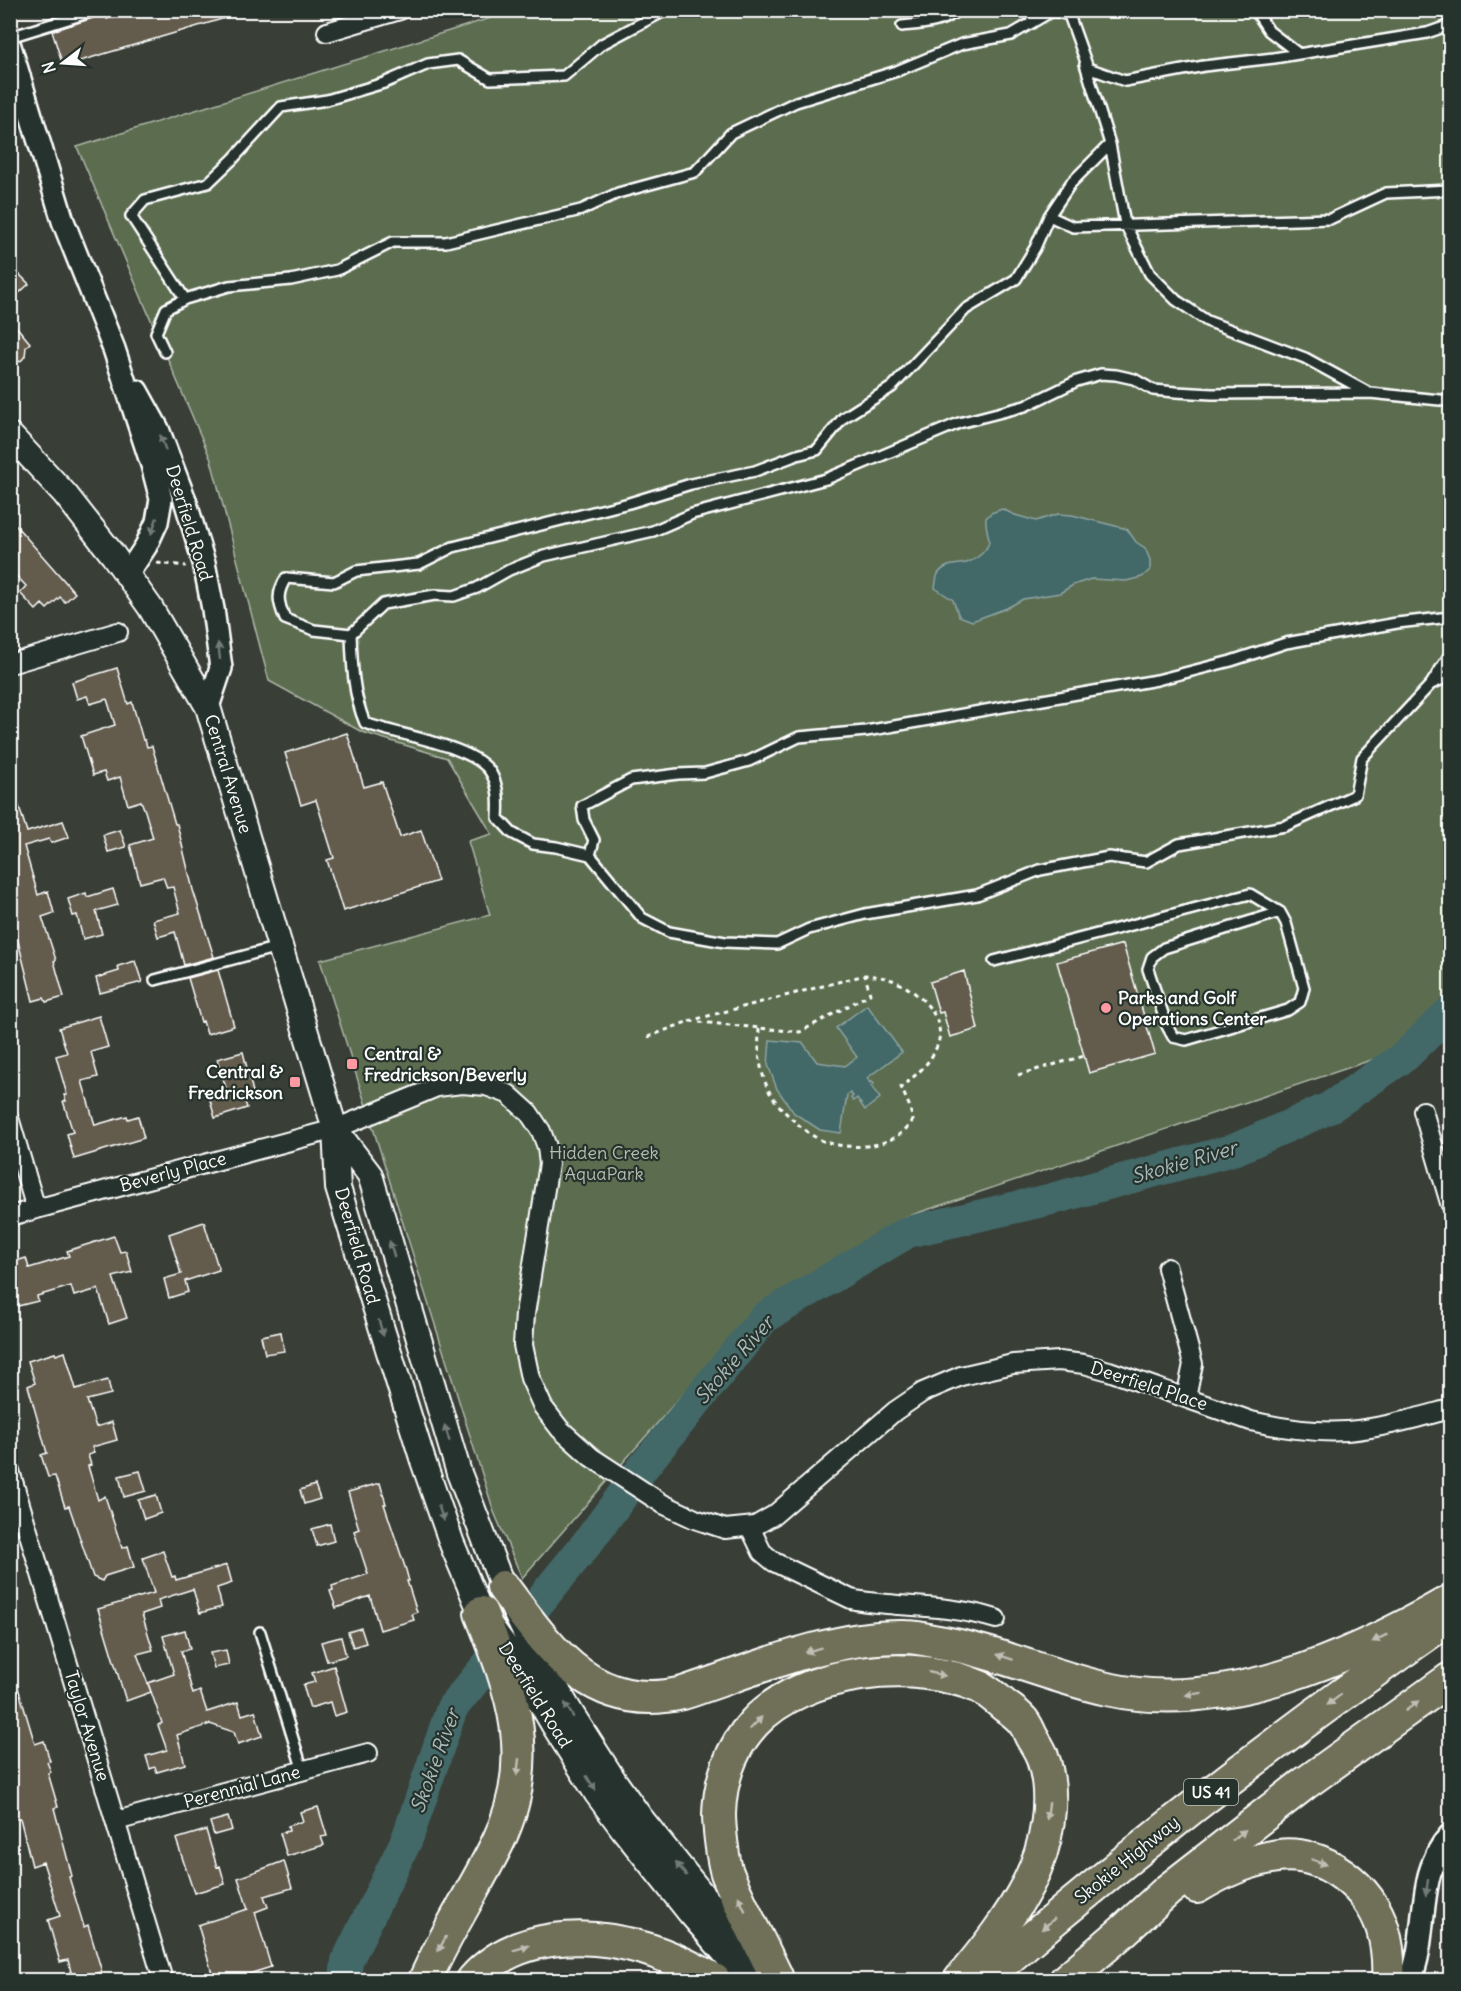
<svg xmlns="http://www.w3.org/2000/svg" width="1461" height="1991" viewBox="0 0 1461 1991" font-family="Delius,sans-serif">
  <rect width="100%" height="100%" fill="#393f37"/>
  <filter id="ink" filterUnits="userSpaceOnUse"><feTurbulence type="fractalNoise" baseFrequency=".0167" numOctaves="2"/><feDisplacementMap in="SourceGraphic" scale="12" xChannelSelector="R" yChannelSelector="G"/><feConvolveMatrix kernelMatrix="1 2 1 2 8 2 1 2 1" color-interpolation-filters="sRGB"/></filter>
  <g filter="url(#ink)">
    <path fill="#5c6d50" stroke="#aeb6a8" stroke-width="1.5" d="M513 11H1450V996L1389 1054 903 1218 758 1308 522 1578 494 1512 320 960 490 915 468 841 492 834 447 758 362 732 269 681 211 460 77 147Z"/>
    <path fill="#436867" stroke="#8ea4a4" stroke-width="1.5" d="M1002 509 1015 515 1036 521 1058 514 1072 515 1127 529 1136 542 1145 548 1150 560V570L1142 577 1126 581 1091 579 1073 585 1060 593 1023 599 1007 608 972 621 959 616 953 600 935 588C936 583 936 578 938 574 946 562 959 566 969 562 977 559 988 550 989 541 989 535 985 527 986 518L991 513Z
      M867 1005 902 1052 867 1078 870 1083 872 1081 874 1084 871 1086 880 1098 865 1110 857 1098 853 1101 851 1098 853 1096 850 1093 847 1095 841 1133 820 1130 794 1113 777 1089 768 1065 770 1040 803 1043 817 1062 845 1066 857 1057 836 1028Z"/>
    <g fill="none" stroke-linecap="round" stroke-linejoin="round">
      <path stroke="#436867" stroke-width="32" d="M345 1980 347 1961 407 1839 452 1708 588 1542 644 1466 764 1318 908 1232 1052 1199 1236 1149 1329 1108 1405 1056 1450 1012"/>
    </g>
    <path fill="#645b4d" stroke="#fff" stroke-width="1.5" d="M104 10H106L107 19 136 10H238L239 14 63 66 52 31 99 16Z
      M10 265 29 284 10 301Z
      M10 319 30 343 26 347 25 356 22 360 10 366Z
      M10 519 75 593 65 602 60 597 47 609 42 604 36 610 20 593 26 586 10 569Z
      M117 668 128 704 132 702 143 740H145L147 747 152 746 175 824H177L193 890 214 957 184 965 175 932 158 937 153 920 180 913 173 887 167 888 163 877 140 883 130 845 153 838 145 811 141 801 128 805 120 777 107 781 104 772 93 775 81 736 115 725 107 699 90 704 87 696 77 699 72 682Z
      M347 733 364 787 382 782 400 837 421 830 438 881 343 911 327 860 334 858 316 800 301 805 285 753Z
      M14 790 27 832 63 821 69 837 51 843 49 839 24 846 38 895 48 891 54 913 42 917 56 960 54 961 64 997 46 1002 44 998 33 1001 14 925 10 926V791Z
      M120 830 126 847 108 852 103 835Z
      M113 889 118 905 96 911 102 934 83 939 77 915 73 916 68 899 86 893 87 897Z
      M1123 944 1155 1054 1089 1073 1057 962Z
      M135 961 142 982 100 993 96 978 119 971 118 966Z
      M218 970 234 1026 207 1034 203 1021 201 1022 188 978Z
      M964 971 978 1029 950 1037 943 1012 939 1013 930 982Z
      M99 1016 108 1047 91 1052 98 1077 82 1081 95 1125 127 1116 128 1119 138 1116 144 1138 74 1159 67 1134 73 1132 63 1101H66L64 1095H67L56 1056 67 1053 59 1028Z
      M243 1052 253 1092 243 1095 247 1108 215 1118 208 1093 226 1088 217 1059Z
      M204 1222 219 1270 185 1281 188 1292 169 1298 164 1279 181 1274 169 1234Z
      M114 1236 120 1252 126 1251 132 1272 113 1277 127 1318 109 1324 98 1289 74 1296 71 1286 37 1296 38 1301 18 1306 10 1284V1263L26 1258 29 1268 69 1256 67 1251Z
      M281 1332 284 1351 265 1354 261 1336Z
      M65 1352 76 1389 108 1380 111 1394 87 1400 96 1427 112 1422 117 1440 92 1447 94 1453 88 1455 91 1465 88 1466 98 1500 105 1496 122 1548 128 1546 134 1567 105 1576 102 1581 93 1577 69 1506 65 1507 55 1476 48 1477 41 1455 47 1453 28 1386 35 1383 28 1361 55 1353 56 1355Z
      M140 1471 146 1491 124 1497 119 1476Z
      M380 1483 386 1504H384L406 1570 409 1581H407L417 1612 412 1614 414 1620 380 1630 370 1596 336 1608 330 1591 333 1590 332 1586 368 1574 354 1531 359 1529 348 1492Z
      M315 1485 320 1499 304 1504 300 1490Z
      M156 1495 161 1513 144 1519 138 1500Z
      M330 1524 334 1541 317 1546 312 1529Z
      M163 1551 172 1577 175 1576 176 1580 227 1565 232 1583 217 1588 222 1607 200 1613 193 1589 158 1600 160 1608 142 1614 153 1650 137 1654 151 1692 126 1701 98 1609 154 1593 143 1558Z
      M361 1628 366 1643 353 1647 348 1632Z
      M185 1630 190 1649 181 1651 193 1694 200 1691 207 1712 238 1702 242 1715 255 1711 262 1736 238 1744 234 1732 210 1724 177 1735 185 1764 157 1772 155 1767 150 1769 146 1756 167 1750 158 1725 162 1723 148 1683 174 1674 163 1636Z
      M341 1637 346 1656 327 1661 321 1642Z
      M226 1650 229 1665 214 1668 210 1653Z
      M334 1666 347 1712 334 1716 330 1702 310 1708 303 1685 315 1682 312 1673Z
      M10 1674H14L35 1744 44 1741 50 1761 47 1762 51 1772 48 1773 58 1807 54 1808 72 1876 69 1877 84 1927 88 1925 102 1972 73 1980 68 1960 60 1962 48 1920 60 1916 43 1862 32 1866 20 1818 10 1820Z
      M318 1807 327 1836 321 1837 324 1845 287 1856 280 1833 289 1831 288 1826 303 1821 300 1812Z
      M228 1817 232 1830 214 1835 210 1822Z
      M206 1830 217 1867 220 1866 225 1884 194 1893 176 1839Z
      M284 1861 292 1888 264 1896 268 1907 255 1912 271 1967 230 1980H214L198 1925 248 1909 238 1878Z"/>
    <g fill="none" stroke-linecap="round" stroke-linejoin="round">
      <defs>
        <path id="service" d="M1031 10 1032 23
          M1255 10 1269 31 1299 54
          M902 26C922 24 941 24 958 10
          M10 37 97 10
          M1085 64 1110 144 1125 224 1150 274 1176 300 1207 321 1305 358 1369 393
          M1110 144 1071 183 1049 216 1035 248 1016 279 966 309 892 387 843 418 817 450 797 455 755 471 691 484 629 503 453 547 419 564 356 571 334 582 286 578C276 594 278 602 285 619L314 630 351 634 383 604 435 595 454 596 477 588 509 570 544 556 653 531 692 514 826 479 959 423 1025 406 1077 381 1101 374 1116 375 1134 379 1153 390 1176 392 1212 394 1370 393 1450 401
          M1049 216 1073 227 1330 219 1386 193 1450 190
          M185 299 131 216 145 200 208 183 233 159 281 107 327 100 384 83 428 64 458 60 490 79 564 76 602 44 666 10
          M165 352 156 333 166 309 185 299 229 286 291 280 337 270 393 242H446L581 210 618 193 695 172 731 133 796 102 897 71 962 44 1011 35 1052 11 1069 15 1088 68 1125 81 1204 66 1274 58 1427 33 1450 25
          M351 634C352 664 353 695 365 723 396 735 475 745 491 773 499 787 499 802 498 818L512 833 533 844 556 847 590 855
          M1450 654 1431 684 1450 676
          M1431 684 1362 758 1355 795 1285 826 1179 844 1146 862 1109 857 1040 870 977 895 865 914 809 929 777 944 725 942 669 932 642 918 590 855 594 840 584 820 582 806 631 780 678 774 705 773 749 761 799 737 866 731 1157 680 1231 661 1286 643 1397 623 1450 617
          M994 961 1250 894 1280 912 1286 923 1304 988 1300 1002 1288 1010 1186 1040 1173 1037 1167 1026 1148 969 1152 957 1164 948 1280 912
          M155 980 278 947
          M260 1632 303 1771"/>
        <path id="minor" d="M327 32 400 10
          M10 664 118 632
          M1423 1111 1450 1203
          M10 1121 36 1209
          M10 1216 335 1129 437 1087 462 1084 486 1086 508 1094 529 1113 541 1131 547 1147 549 1164 525 1314 523 1345 530 1378 543 1407 560 1429 591 1457 663 1504 695 1519 725 1529 755 1526 774 1515 895 1411 923 1392 961 1376 1013 1364 1059 1361 1084 1364 1109 1371 1251 1421C1281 1428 1316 1433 1347 1431 1382 1428 1416 1418 1450 1409
          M1167 1268 1193 1364 1186 1398
          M10 1471 163 1980
          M750 1527 762 1552 774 1562 851 1599C867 1603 882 1603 898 1605 931 1607 964 1609 996 1619
          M116 1821 368 1753"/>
        <path id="tertiary" d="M10 46 63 221 114 349 152 465 161 499 157 522 146 546 127 575
          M137 391 158 429 185 500 204 563 213 609 221 668 208 707
          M1410 1980C1430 1934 1414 1874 1450 1835"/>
        <path id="secondary" d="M10 435 65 494 113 555 150 607 208 707 335 1129 338 1188 423 1461 452 1544 481 1613 516 1661 553 1724 597 1794 623 1829 690 1913 748 1980
          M335 1129 370 1175 459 1473 503 1587 534 1651 571 1713 615 1782 640 1817 706 1899 760 1959"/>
        <path id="motorway" d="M503 1587C550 1650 593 1714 683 1693 754 1670 831 1635 906 1637 915 1637 924 1639 933 1641 994 1650 1048 1676 1107 1689 1224 1715 1351 1658 1450 1601
          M1197 1887C1224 1871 1246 1861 1278 1856 1323 1850 1371 1887 1383 1930 1388 1947 1389 1963 1388 1980
          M776 1976C760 1942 741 1908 727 1873 723 1862 719 1827 719 1814 720 1781 731 1748 754 1723 803 1669 916 1658 980 1687 989 1692 997 1699 1005 1706 1011 1710 1018 1715 1023 1721 1026 1725 1029 1731 1031 1736 1035 1743 1040 1750 1042 1756 1057 1797 1047 1847 1028 1884 1009 1920 985 1950 960 1980
          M425 1980C446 1932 475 1889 498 1842 538 1759 513 1693 481 1613
          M473 1980C515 1932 589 1931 646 1949 669 1956 693 1968 714 1980
          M983 1980C1128 1854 1279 1737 1437 1627
          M1066 1980 1121 1933 1168 1890 1304 1784 1450 1679"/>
      </defs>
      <use href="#service" stroke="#fff" stroke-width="14"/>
      <use href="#minor" stroke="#fff" stroke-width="22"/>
      <use href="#tertiary" stroke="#fff" stroke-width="26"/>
      <use href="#secondary" stroke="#fff" stroke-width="28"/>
      <use href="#motorway" stroke="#fff" stroke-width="36"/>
      <path stroke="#fff" stroke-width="3" stroke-dasharray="4.5 4.5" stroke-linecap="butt" d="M157 563 186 566
        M689 1021 865 975C874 976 884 977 892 980 916 989 949 1018 937 1046 930 1064 915 1076 901 1087L909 1105 913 1120C895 1148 856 1151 826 1142 808 1137 777 1107 769 1091 759 1070 758 1050 759 1028
        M648 1037 689 1021 800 1032 870 994 865 975
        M1018 1075 1084 1056"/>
      <use href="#service" stroke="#26332d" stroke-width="9"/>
      <use href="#minor" stroke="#26332d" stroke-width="18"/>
      <use href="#tertiary" stroke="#26332d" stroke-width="21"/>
      <use href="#secondary" stroke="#26332d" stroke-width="24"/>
      <use href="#motorway" stroke="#706f59" stroke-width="32"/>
    </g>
    <defs><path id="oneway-solid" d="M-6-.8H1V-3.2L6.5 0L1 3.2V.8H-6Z" transform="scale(1.5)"/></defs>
    <g fill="#727a76">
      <use href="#oneway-solid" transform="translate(163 443) rotate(-110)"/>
      <use href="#oneway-solid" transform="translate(154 526) rotate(110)"/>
      <use href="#oneway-solid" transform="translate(219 651) rotate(-97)"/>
      <use href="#oneway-solid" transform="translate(392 1249) rotate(-107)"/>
      <use href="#oneway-solid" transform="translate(381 1328) rotate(73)"/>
      <use href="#oneway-solid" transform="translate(447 1433) rotate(-107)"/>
      <use href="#oneway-solid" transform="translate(441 1513) rotate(70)"/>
      <use href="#oneway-solid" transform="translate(569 1710) rotate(-121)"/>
      <use href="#oneway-solid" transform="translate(591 1783) rotate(58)"/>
      <use href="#oneway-solid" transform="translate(681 1869) rotate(-129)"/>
      <use href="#oneway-solid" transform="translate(1427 1887) rotate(98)"/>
    </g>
    <g fill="#bfbeb4">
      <use href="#oneway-solid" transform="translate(1380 1638) rotate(154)"/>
      <use href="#oneway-solid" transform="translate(813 1650) rotate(163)"/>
      <use href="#oneway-solid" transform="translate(1005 1657) rotate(-162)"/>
      <use href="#oneway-solid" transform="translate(937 1674) rotate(13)"/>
      <use href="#oneway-solid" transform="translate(1194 1694) rotate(173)"/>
      <use href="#oneway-solid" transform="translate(1334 1700) rotate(143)"/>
      <use href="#oneway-solid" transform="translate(1412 1706) rotate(-36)"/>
      <use href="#oneway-solid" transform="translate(756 1723) rotate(-46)"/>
      <use href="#oneway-solid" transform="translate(518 1767) rotate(97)"/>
      <use href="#oneway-solid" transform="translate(1048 1811) rotate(98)"/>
      <use href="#oneway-solid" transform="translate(1239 1835) rotate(-38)"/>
      <use href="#oneway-solid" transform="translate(1319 1862) rotate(20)"/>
      <use href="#oneway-solid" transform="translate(742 1904) rotate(-115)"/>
      <use href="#oneway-solid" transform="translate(1048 1924) rotate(139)"/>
      <use href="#oneway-solid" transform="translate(442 1944) rotate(118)"/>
      <use href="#oneway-solid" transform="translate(521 1948) rotate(-17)"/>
    </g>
  </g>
  <g fill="#ff9aa2" stroke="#26332d" stroke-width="2">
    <circle cx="1106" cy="1008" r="6"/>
    <rect x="346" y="1058" width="12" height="12" rx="3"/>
    <rect x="289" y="1076" width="12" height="12" rx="3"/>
  </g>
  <g text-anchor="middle" stroke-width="4.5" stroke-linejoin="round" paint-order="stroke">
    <rect fill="#26332d" stroke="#bec2c0" stroke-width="1.5" x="1184" y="1779" width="54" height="26" rx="4.5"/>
    <g font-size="16" font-weight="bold" fill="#fff">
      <text x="1211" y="1798">US 41</text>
    </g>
    <g font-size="18" fill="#fff" stroke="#26332d">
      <text transform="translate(189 523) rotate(73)" y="6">Deerfield Road</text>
      <text transform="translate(228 774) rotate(73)" y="6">Central Avenue</text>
      <text transform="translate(173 1172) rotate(-15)" y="6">Beverly Place</text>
      <text transform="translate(357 1246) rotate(74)" y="6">Deerfield Road</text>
      <text transform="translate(1149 1386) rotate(18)" y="6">Deerfield Place</text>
      <text transform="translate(535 1695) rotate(58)" y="6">Deerfield Road</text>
      <text transform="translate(87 1726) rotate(73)" y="6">Taylor Avenue</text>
      <text transform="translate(242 1787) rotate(-15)" y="6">Perennial Lane</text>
      <text transform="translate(1127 1860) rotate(-39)" y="6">Skokie Highway</text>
    </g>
    <g font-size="18" font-weight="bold" fill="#fff" stroke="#26332d" text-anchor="start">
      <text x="1118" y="1004">Parks and Golf<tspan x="1118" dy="21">Operations Center</tspan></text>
      <text x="364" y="1060">Central &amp;<tspan x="364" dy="21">Fredrickson/Beverly</tspan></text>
      <text x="283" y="1078" text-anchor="end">Central &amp;<tspan x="283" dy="21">Fredrickson</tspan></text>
    </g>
    <g font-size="18" fill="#b6bdb0" stroke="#26332d">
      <text x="604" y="1159">Hidden Creek<tspan x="604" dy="21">AquaPark</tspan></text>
    </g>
    <g font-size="20" font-style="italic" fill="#abb" stroke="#26332d">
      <text transform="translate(1184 1162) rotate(-16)" y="7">Skokie River</text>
      <text transform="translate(734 1360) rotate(-49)" y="7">Skokie River</text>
      <text transform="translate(435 1761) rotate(-70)" y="7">Skokie River</text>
    </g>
  </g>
  <rect width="1461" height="1991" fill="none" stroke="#26332d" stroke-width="36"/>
  <rect x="18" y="18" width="1425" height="1955" fill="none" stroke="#fff" stroke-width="2" filter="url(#ink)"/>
  <g transform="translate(63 63) rotate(253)" stroke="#26332d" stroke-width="4.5" paint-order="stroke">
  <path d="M0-4.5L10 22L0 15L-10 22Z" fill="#ffffff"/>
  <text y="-9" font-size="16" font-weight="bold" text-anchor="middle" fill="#ffffff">N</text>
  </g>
</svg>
